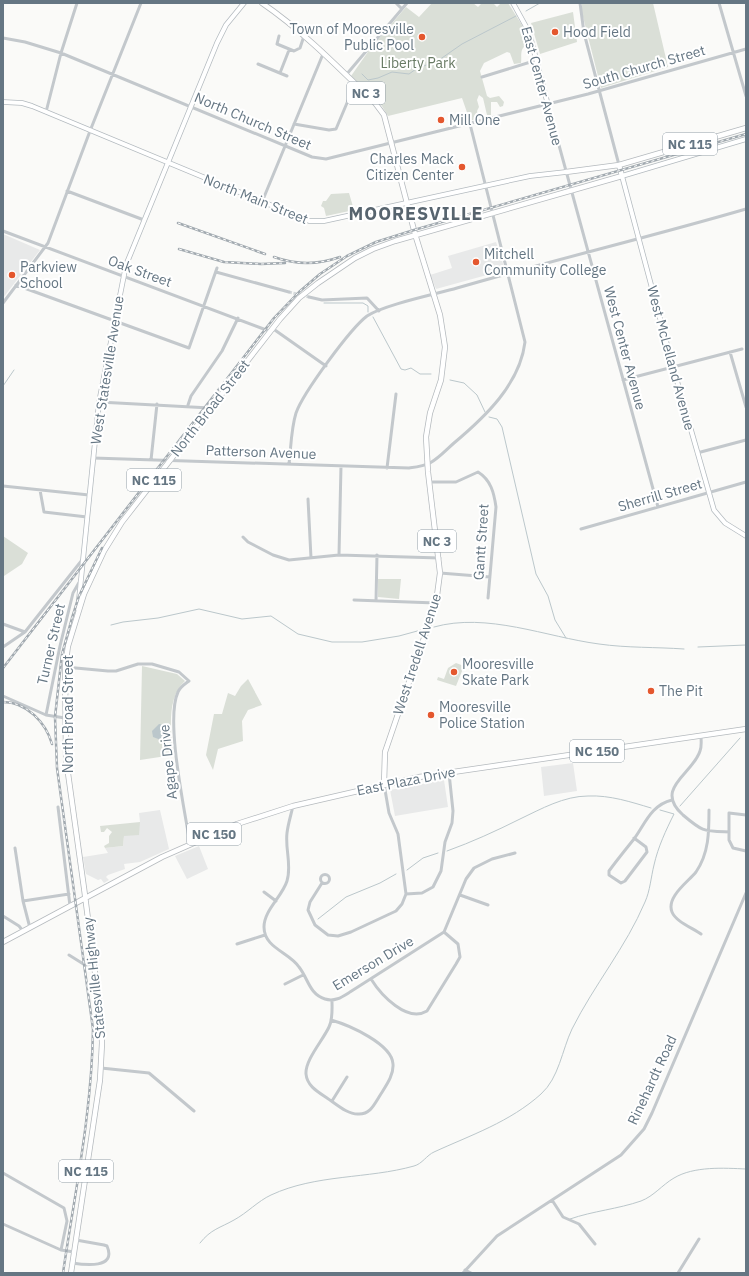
<svg xmlns="http://www.w3.org/2000/svg" width="749" height="1276" viewBox="0 0 749 1276" font-family="'IBM Plex Sans',sans-serif">
  <rect width="100%" height="100%" fill="#fafaf8"/>
  <path fill="#e8e9e9" d="M3 234 40 250 3 298Z
    M496 242 505 270 436 289 430 275 452 268 448 256Z
    M573 763 577 791 544 796 541 767Z
    M444 780 448 807 395 816 390 790Z
    M160 810 169 849 140 862 124 864 125 869 108 875 106 877 109 880 104 883 101 879 98 880 86 874 83 857 108 853 105 848 123 846 124 836 140 822 139 813Z
    M199 846 208 869 187 879 175 856Z"/>
  <path fill="#dadfd7" d="M432 3H473L478 7 482 3H493L497 7 501 3H508L522 25 528 45C519 47 522 56 521 63L514 64 510 53 507 52 484 63 480 71 487 96 490 98 499 96 504 102 503 106 500 107 497 102H491V115H487L483 98 479 95 477 100 479 107 477 111 479 118 470 121 462 98 388 116 380 103 351 76 370 49 406 7 419 17Z
    M582 3H653L668 67 601 88 582 13Z
    M573 12 577 42 540 54 531 23Z
    M349 193 354 210 326 216 324 208 321 206 323 201H326L331 194Z
    M3 536 28 553 22 564 4 576Z
    M378 579H401L399 599 378 597Z
    M456 663 464 666 456 686 437 680 438 677 444 679 448 668Z
    M142 666 177 674 185 681C166 698 171 732 173 755L140 760Z
    M248 679 262 705 248 710 242 721 243 741 218 749 213 770 206 755 214 714H222L228 693 235 696 241 686Z
    M140 822 139 835 124 836 123 846 105 848 104 846 109 843V836L112 832 107 828 104 832H101L100 826Z"/>
  <path fill="#bbc7cb" d="M159 724 165 725C169 729 170 735 167 740H161L153 737 152 731Z"/>
  <g fill="none" stroke-linecap="round" stroke-linejoin="round">
    <path stroke="#bbc7cb" stroke-width="1" d="M526 11 540 3
      M362 74 368 80 378 78 392 72 409 74 416 69 439 60 462 44 516 16
      M324 303H363L368 306V312
      M373 317 401 369 405 370 411 368 420 374H431
      M450 380 464 383 477 395 485 412
      M3 386 14 370
      M489 417 497 419 502 427 536 574 548 596 555 620 566 638
      M111 625 123 622 158 618 199 609 242 619 271 616 298 634 332 642H362L399 636 421 630
      M434 627C487 612 546 637 599 644 627 648 656 647 684 649
      M698 647 746 645
      M680 806 740 738
      M447 851C472 842 496 831 520 819 541 809 564 796 588 796 610 795 631 802 651 808
      M407 870 423 858 438 853
      M318 919 346 897 380 883 396 874
      M570 1219C593 1211 618 1209 641 1201 654 1196 662 1185 674 1178 694 1166 724 1168 746 1169
      M200 1243C211 1229 220 1228 234 1220 247 1213 258 1201 271 1195 316 1174 368 1179 414 1166 422 1164 427 1155 434 1152 471 1135 510 1122 541 1094 559 1078 562 1050 572 1029 594 985 626 947 645 902 650 891 651 877 654 865 658 847 666 830 674 814L660 810"/>
    <path stroke="#d5d9db" stroke-width="3" stroke-dasharray="3 1.5" stroke-linecap="butt" d="M289 292 309 297"/>
    <defs>
      <path id="secondary" d="M513 3 529 32 548 105
        M3 102 22 103 32 106 309 221H324L530 176 566 172
        M746 139 622 176 673 367 714 510 725 523 746 536
        M78 609 99 402 126 265 217 43 226 25 244 3"/>
      <path id="primary" d="M262 3C303 31 339 68 375 103L384 115 415 234 440 315 445 347 441 380 430 413 426 437 428 472 440 573 436 603 385 752 384 784
        M566 172 619 165 746 128
        M3 942 162 857 237 824 293 806 419 777 746 729
        M71 1273 100 1080 102 1043 101 1019 84 888 66 759 65 667 68 646 84 594 104 551 122 522 280 319 299 298 318 283 355 258 373 249 395 241 622 176 619 165"/>
    </defs>
    <use href="#secondary" stroke="#b3babf" stroke-width="5.5"/>
    <use href="#primary" stroke="#b5babe" stroke-width="6"/>
    <path stroke="#c3c8cc" stroke-width="3" d="M396 3 402 9
      M580 3 584 33 619 165
      M719 3 746 96
      M279 36 277 44 294 51 300 48 304 36
      M3 38 25 42 61 53 312 157 326 159 588 94 746 49
      M258 64 287 76
      M280 73 289 50
      M346 75 407 3
      M482 77 537 60
      M548 105 658 507
      M46 112 61 53 77 3
      M294 124 329 130 336 129 355 84
      M67 191 144 220
      M262 202 323 54
      M3 231 269 331
      M216 272 289 292
      M16 285 189 348 217 268
      M309 297 322 300 367 298 379 311
      M3 303 48 243 90 131 141 3
      M272 328 326 366
      M730 352 746 407
      M623 380 742 349
      M99 402 210 408
      M188 405 191 396 222 351 238 318
      M697 453 746 440
      M93 458 409 468C416 467 424 466 430 463 439 458 447 449 454 443 485 417 520 384 525 342L470 124
      M151 460 157 404
      M289 464C291 448 291 429 296 413 303 393 350 329 367 316 383 305 436 294 457 288 553 260 650 237 746 209
      M387 468 396 394
      M429 482H456L478 472C491 480 494 493 496 507L488 598
      M3 486 89 495
      M40 490 44 512 87 517
      M308 499 311 558
      M581 529 746 482
      M243 537 248 542 273 555 289 560 339 555 440 558
      M339 555 341 466
      M440 573 490 577
      M354 600 436 603
      M376 601 377 555
      M3 624 25 632
      M3 647 25 632 82 560
      M65 667 108 671H116L138 664H152L179 672 189 681C185 684 180 687 178 692 165 720 185 811 190 844
      M3 696 46 715 65 718
      M46 715 60 646 73 593 81 579
      M701 736C701 741 702 746 700 751 693 774 653 788 683 815 703 832 703 831 729 832
      M293 806C291 815 288 824 287 833 285 850 292 865 287 881 282 897 264 910 264 927 264 948 289 952 299 967 308 978 309 994 325 999 335 1002 342 997 350 992L444 932 466 879 474 868 492 859 515 853
      M58 807 70 906
      M746 815 729 813V840L733 848 746 851
      M634 838 646 847 647 852 625 881 621 883 609 875V871C617 860 626 849 634 839 645 824 651 805 672 800
      M15 848 23 901 30 928
      M320.5 879a4.5 4.5 0 1 1 9 0a4.5 4.5 0 1 1-9 0Z
      M322 883 310 902 308 910 315 925 328 935 338 936 351 932 396 911 402 904 406 894 398 834 389 813 384 784
      M264 892 276 901
      M406 894 422 893 433 887 441 871 445 842 452 823 453 811 449 773
      M460 895 488 905
      M23 901 69 894
      M3 916 19 926 23 931
      M701 934C693 928 676 922 672 912 666 897 688 882 696 872 709 853 709 832 709 810
      M237 944 265 935
      M69 955 85 965 94 964
      M371 979C381 995 407 1023 427 1011L456 964 460 957 458 944 444 932
      M285 984 303 975
      M331 1020C349 1025 392 1044 393 1064 394 1076 385 1087 379 1097 374 1105 370 1114 359 1114 348 1115 336 1104 327 1098 318 1092 307 1086 306 1074 305 1060 323 1040 329 1027 333 1019 332 1010 332 1000
      M101 1068 149 1073 194 1111
      M332 1101 347 1077
      M3 1173 64 1208 67 1221 61 1250
      M552 1200 563 1217 579 1224 595 1244
      M3 1224 61 1250 74 1252
      M72 1263C85 1265 117 1269 107 1246L104 1245 76 1240
      M465 1270 471 1273
      M463 1273 497 1236 621 1155 644 1129 652 1113 746 893
      M678 1273 699 1239"/>
    <use href="#secondary" stroke="#fff" stroke-width="4"/>
    <use href="#primary" stroke="#fff" stroke-width="4.5"/>
    <defs>
      <path id="rail" d="M178 223 265 254
        M179 249 224 262 261 264 285 263
        M274 257C297 265 317 265 340 257
        M3 668 274 318 299 292 320 274 347 256 376 242 414 230 746 134
        M3 702C27 702 46 723 52 744
        M63 1273C75 1192 92 1111 93 1029L57 768 55 717 62 654 72 618 79 596 102 548"/>
    </defs>
    <use href="#rail" stroke="#a2aab0" stroke-width="2.5"/>
    <use href="#rail" stroke="#fff" stroke-width="1" stroke-dasharray="3" stroke-linecap="butt"/>
  </g>
  <g fill="#e4572e" stroke="#fff" stroke-width="1.5">
    <circle cx="555" cy="32" r="4"/>
    <circle cx="422" cy="37" r="4"/>
    <circle cx="441" cy="120" r="4"/>
    <circle cx="462" cy="167" r="4"/>
    <circle cx="476" cy="262" r="4"/>
    <circle cx="12" cy="275" r="4"/>
    <circle cx="454" cy="672" r="4"/>
    <circle cx="651" cy="691" r="4"/>
    <circle cx="431" cy="715" r="4"/>
  </g>
  <g text-anchor="middle" stroke-width="4" stroke-linejoin="round" paint-order="stroke">
    <g fill="#fff" stroke="#939fa8" stroke-width="1">
      <rect x="347" y="82" width="38" height="22" rx="3"/>
      <rect x="663" y="133" width="54" height="22" rx="3"/>
      <rect x="127" y="469" width="54" height="22" rx="3"/>
      <rect x="418" y="530" width="38" height="22" rx="3"/>
      <rect x="570" y="740" width="54" height="22" rx="3"/>
      <rect x="187" y="823" width="54" height="22" rx="3"/>
      <rect x="59" y="1160" width="54" height="22" rx="3"/>
    </g>
    <g font-size="13" font-weight="bold" fill="#657683">
      <text x="366" y="98">NC 3</text>
      <text x="690" y="149">NC 115</text>
      <text x="154" y="485">NC 115</text>
      <text x="437" y="546">NC 3</text>
      <text x="597" y="756">NC 150</text>
      <text x="214" y="839">NC 150</text>
      <text x="86" y="1176">NC 115</text>
    </g>
    <g font-size="14" fill="#657683" stroke="#fff" text-anchor="start">
      <text x="414" y="34" text-anchor="end">Town of Mooresville<tspan x="414" dy="16">Public Pool</tspan></text>
      <text x="563" y="37">Hood Field</text>
      <text x="449" y="125">Mill One</text>
      <text x="454" y="164" text-anchor="end">Charles Mack<tspan x="454" dy="16">Citizen Center</tspan></text>
      <text x="484" y="259">Mitchell<tspan x="484" dy="16">Community College</tspan></text>
      <text x="20" y="272">Parkview<tspan x="20" dy="16">School</tspan></text>
      <text x="462" y="669">Mooresville<tspan x="462" dy="16">Skate Park</tspan></text>
      <text x="659" y="696">The Pit</text>
      <text x="439" y="712">Mooresville<tspan x="439" dy="16">Police Station</tspan></text>
    </g>
    <g font-size="14" fill="#687a64" stroke="#fff">
      <text x="418" y="68">Liberty Park</text>
    </g>
    <g font-size="14" fill="#657683" stroke="#fff">
      <text transform="translate(644 67) rotate(-16)" y="5">South Church Street</text>
      <text transform="translate(542 86) rotate(75)" y="5">East Center Avenue</text>
      <text transform="translate(253 121) rotate(23)" y="5">North Church Street</text>
      <text transform="translate(256 199) rotate(22)" y="5">North Main Street</text>
      <text transform="translate(140 271) rotate(20)" y="5">Oak Street</text>
      <text transform="translate(625 348) rotate(75)" y="5">West Center Avenue</text>
      <text transform="translate(671 358) rotate(75)" y="5">West McLelland Avenue</text>
      <text transform="translate(107 370) rotate(-81)" y="5">West Statesville Avenue</text>
      <text transform="translate(210 408) rotate(-52)" y="5">North Broad Street</text>
      <text transform="translate(261 452) rotate(2)" y="5">Patterson Avenue</text>
      <text transform="translate(660 495) rotate(-16)" y="5">Sherrill Street</text>
      <text transform="translate(481 542) rotate(-86)" y="5">Gantt Street</text>
      <text transform="translate(51 644) rotate(-77)" y="5">Turner Street</text>
      <text transform="translate(417 654) rotate(-72)" y="5">West Iredell Avenue</text>
      <text transform="translate(68 714) rotate(-90)" y="5">North Broad Street</text>
      <text transform="translate(168 762) rotate(-96)" y="5">Agape Drive</text>
      <text transform="translate(406 781) rotate(-11)" y="5">East Plaza Drive</text>
      <text transform="translate(373 963) rotate(-31)" y="5">Emerson Drive</text>
      <text transform="translate(94 978) rotate(-96)" y="5">Statesville Highway</text>
      <text transform="translate(652 1080) rotate(-65)" y="5">Rinehardt Road</text>
    </g>
    <g font-size="18" font-weight="bold" letter-spacing="1" fill="#57646e" stroke="#fff">
      <text x="416" y="220">MOORESVILLE</text>
    </g>
  </g>
  <rect width="749" height="1276" fill="none" stroke="#657683" stroke-width="8"/>
</svg>
